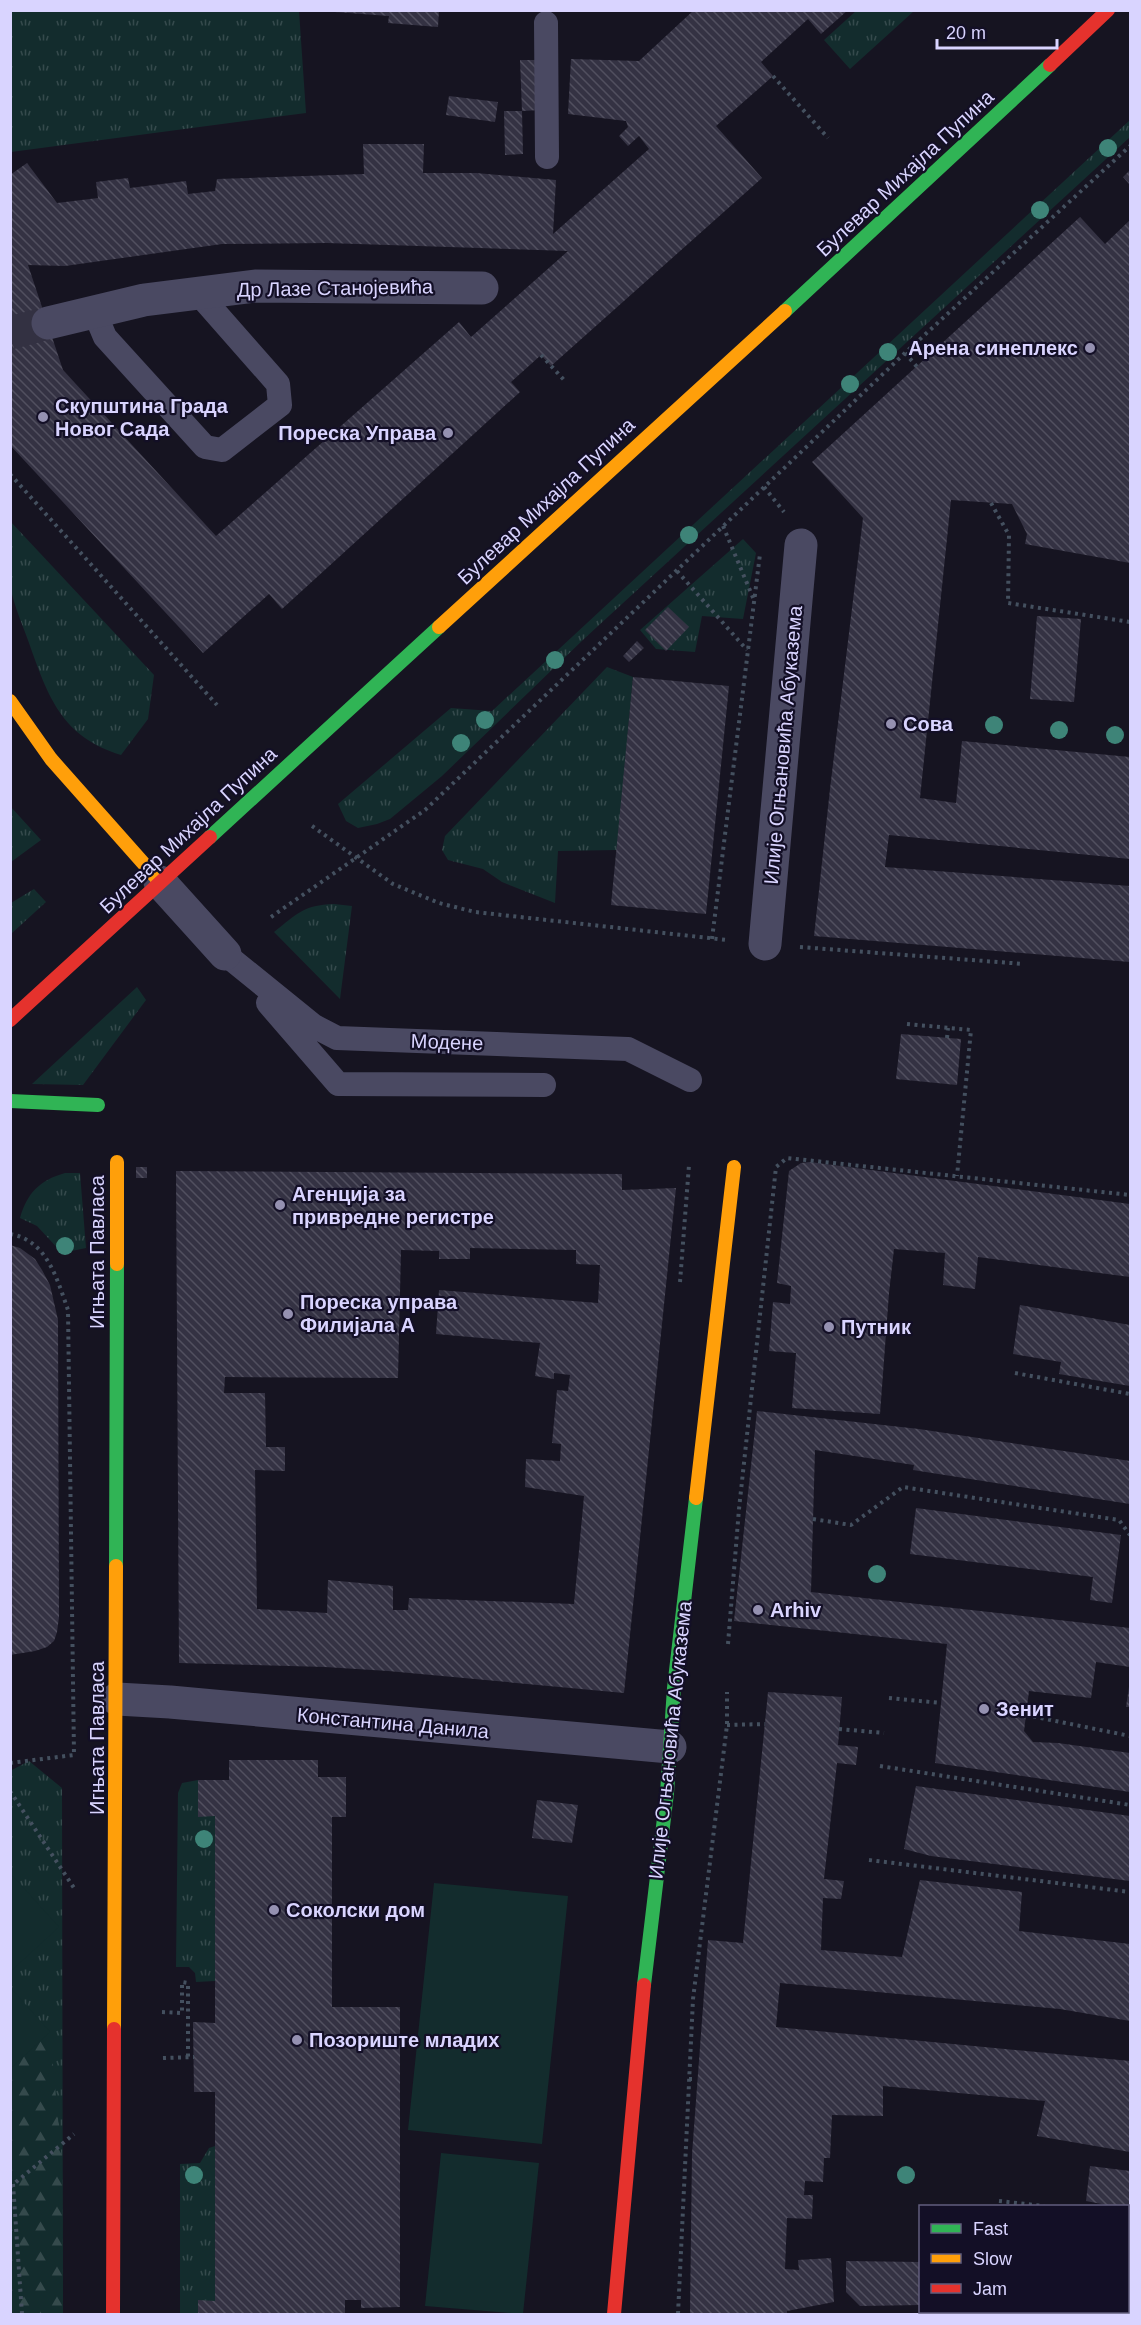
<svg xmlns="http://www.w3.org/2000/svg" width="1141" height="2325" viewBox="0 0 1141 2325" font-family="Arial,sans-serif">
  <defs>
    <pattern id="grass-tufts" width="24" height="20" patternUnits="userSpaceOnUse" patternTransform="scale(1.5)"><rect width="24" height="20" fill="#132c2d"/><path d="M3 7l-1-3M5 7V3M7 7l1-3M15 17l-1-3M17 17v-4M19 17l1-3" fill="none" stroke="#354a4c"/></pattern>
    <pattern id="forest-firs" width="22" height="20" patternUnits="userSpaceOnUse" patternTransform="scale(1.5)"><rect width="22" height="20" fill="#132c2d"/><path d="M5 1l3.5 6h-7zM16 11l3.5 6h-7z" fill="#354a4c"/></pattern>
    <pattern id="building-back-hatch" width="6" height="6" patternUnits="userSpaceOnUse" patternTransform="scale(1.5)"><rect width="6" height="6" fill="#343243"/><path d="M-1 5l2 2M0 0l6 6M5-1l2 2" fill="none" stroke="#514f5f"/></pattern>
  </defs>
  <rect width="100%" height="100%" fill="#161421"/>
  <path fill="url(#grass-tufts)" d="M10 11H299L306 113 11 152Z
    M856 11H914L850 69 824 40Z
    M1130 120V137L585 638 442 776 390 819 377 824 358 828 346 821 338 804 451 708 492 711Z
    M10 521 154 675 148 719 121 755C62 737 48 697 29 643 23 626 15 608 11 590 7 572 10 540 10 521Z
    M743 539 756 553 743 619 702 616 695 652 656 649 640 630Z
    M607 667 633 677 617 850 558 851 555 903 502 882 483 869 448 860 442 850 445 836Z
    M10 806 41 840 11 862H10Z
    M34 889 46 902 11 934V903Z
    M334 904 352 906 340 999 274 932C297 914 303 905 334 904Z
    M137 987 146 1000 83 1085 32 1084Z
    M65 1173H80L86 1248 62 1253 37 1226 20 1218C27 1193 40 1180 65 1173Z
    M29 1761 62 1788 63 2314H11L10 1771Z
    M198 1780V1816H215V1981L196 1982 195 1973 189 1967H176L178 1793 182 1783Z
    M215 2146V2301H198V2314H180V2164L200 2163 209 2148Z"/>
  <path fill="url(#forest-firs)" d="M50 2032 62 2162 63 2314H11V2068Z"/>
  <path fill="#132c2d" d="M11 1874 59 1927 11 1971H10Z
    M434 1883 568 1896 542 2144 408 2130Z
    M11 1988 50 2032 11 2068H10Z
    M441 2153 539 2163 523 2314 425 2306Z"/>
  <path fill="url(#building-back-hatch)" fill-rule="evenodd" d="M335 10H439L438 27 388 23 389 16 335 12Z
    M694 10H848L821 34 808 19 761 62 773 76 716 126 762 178 551 366 541 355 511 382 520 392 282 609 269 594 203 653 10 445V175L27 163 57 203 98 198 96 182 128 178 130 188 186 181 188 194 215 191 217 179 364 174 363 144H424L423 173H476L556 180 553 234 649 149 639 136 628 146 619 136 628 127 626 121 568 114 571 59 639 61ZM327 243 568 251 471 337 459 322 216 536 63 370 28 265 65 266 222 244Z
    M520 60H539L541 110 522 111Z
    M449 96 498 102 495 122 446 115Z
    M504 111H522L523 154 505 155Z
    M1130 170V185L1123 177Z
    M1080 217 1105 244 1130 220V563L1025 544 1027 534 1012 504 951 500 920 798 956 803 962 741 1130 757V859L889 835 885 867 1130 886V962L814 936 830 789 863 518 812 462Z
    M668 607 689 627 666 651 645 630Z
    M1037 616 1081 619 1074 702 1030 699Z
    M637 641 644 648 629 662 623 656Z
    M633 677 729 686 706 914 611 905Z
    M901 1034 961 1039 957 1085 896 1079Z
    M810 1162 1130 1204V1277L978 1257 975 1289 943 1285 945 1253 894 1249 889 1293 880 1414 792 1408 796 1353 769 1351 773 1302 790 1304 791 1286 777 1283 789 1171 801 1163Z
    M136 1167H147V1178H136Z
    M176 1171 622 1174V1190L676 1188 624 1693 388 1671 325 1667 179 1663ZM470 1248 576 1250V1264L600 1265 598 1303 439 1290 436 1334 540 1343 535 1376 554 1379V1373L570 1375 568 1391 557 1390 552 1443 561 1444 560 1461 526 1459 525 1487 584 1496 574 1604 409 1598 408 1610H393V1586L328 1580 327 1613 257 1609 255 1470 285 1471V1447H266L265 1393H224L225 1377 398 1378 401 1250 439 1251V1259H470Z
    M10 1245 20 1248 35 1259 42 1270 50 1285 58 1320 59 1617 57 1632 54 1641 47 1647 35 1651 10 1655Z
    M1020 1305 1130 1325V1386L1059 1374 1061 1362 1013 1354Z
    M757 1411 919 1429 1130 1461V1504L913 1470 914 1465 815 1450 811 1592 1130 1628V1667L1096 1662 1091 1698 1029 1691 1024 1731 1033 1742 1058 1743 1130 1753V1792L935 1763 947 1644 734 1621Z
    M916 1508 1121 1535 1112 1603 1090 1600 1093 1577 910 1554Z
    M1129 1687H1130V1707H1126Z
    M768 1692 842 1697 838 1745 858 1747 856 1765 837 1763 824 1879 844 1881 841 1899 823 1898 821 1950 902 1957 920 1880 1022 1892 1019 1931 1130 1944V2021L1060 2009 780 1983 776 2027 1130 2061V2152L1037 2136 1045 2101 883 2086V2116L832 2115 830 2158H824L823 2182 805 2181 804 2195H813L812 2219 787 2218 785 2269 799 2270 798 2260 831 2258 834 2302 787 2311V2314H690L692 2154 708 1940 743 1943Z
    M229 1760H318V1777H346V1817H332V2007H400V2307L361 2308V2300H345V2314H198V2300L215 2301V2092H194L193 2022 215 2023V1816L198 1817V1780H229Z
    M916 1786 1130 1816V1881L931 1856 904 1849Z
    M537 1800 578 1805 572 1843 532 1838Z
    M1090 2166 1130 2171V2314H1100L1101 2312H1128V2206H1112L1086 2201Z
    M846 2261 920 2262V2305L860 2306 846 2292Z"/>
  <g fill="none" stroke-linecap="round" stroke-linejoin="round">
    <path stroke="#333142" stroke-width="33" stroke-dasharray="33 16" stroke-linecap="butt" d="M10 333 48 323"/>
    <path stroke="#44505f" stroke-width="4" stroke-dasharray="3 4.5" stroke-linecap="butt" d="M773 76 828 138
      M905 353 918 368
      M541 355 565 381
      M10 474 217 705
      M764 487 784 512
      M991 503 1009 535 1008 603 1130 622
      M723 526 754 600
      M677 571 747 650
      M312 826 393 884 439 903 475 912 727 940
      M271 917 425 810 905 353 1130 146
      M712 939 760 554
      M800 947 1024 964
      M907 1024 971 1030 957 1176
      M947 1038 948 1028
      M10 1234C47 1240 57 1279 68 1310L74 1755 10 1763
      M680 1282 689 1165
      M1015 1373 1130 1394
      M813 1519 851 1525 903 1487 1119 1520 1130 1535
      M728 1644 739 1509 776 1167 787 1158 1130 1195
      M889 1698 941 1703
      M1026 1715 1130 1736
      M727 1725 765 1724
      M839 1729 884 1733
      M880 1766 1130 1805
      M10 1791 74 1888
      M869 1860 1130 1892
      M162 2012 182 2013V1982L188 1983V2058
      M163 2058 194 2057
      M689 2079H696
      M13 2184 22 2314
      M10 2187 74 2134
      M999 2201 1044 2206
      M678 2314 693 1999 727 1725V1692"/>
    <path stroke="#4a4962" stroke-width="24" d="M546 23 547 157
      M94 311 105 337 205 447 222 450 280 405 278 384 198 293
      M225 954 314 1026 337 1038 628 1049 690 1080
      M268 1003 338 1084 544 1085"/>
    <path stroke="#4a4962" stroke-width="33" d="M48 323 144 300 255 286 482 288
      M160 882 225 954
      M765 944 801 545
      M117 1699 170 1702 670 1747"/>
    <path stroke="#30b455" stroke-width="14" d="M785 311 1050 65
      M210 837 439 627
      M10 1101 98 1105
      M116 1566 117 1264
      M644 1985 667 1793 674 1688 696 1498"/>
    <path stroke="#ff9f0a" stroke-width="14" d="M439 627 785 311
      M10 701 51 759 160 882
      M117 1264V1162
      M696 1498 734 1167
      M114 2029 116 1566"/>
    <path stroke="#e5322d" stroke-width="14" d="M1050 65 1108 10
      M10 1020 210 837
      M113 2314 114 2029
      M614 2314 644 1985"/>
  </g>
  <g fill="#3e8478">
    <circle cx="1108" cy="148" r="9"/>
    <circle cx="1040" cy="210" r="9"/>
    <circle cx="888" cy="352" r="9"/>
    <circle cx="850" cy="384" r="9"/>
    <circle cx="689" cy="535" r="9"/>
    <circle cx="555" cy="660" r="9"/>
    <circle cx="485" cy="720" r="9"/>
    <circle cx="994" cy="725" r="9"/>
    <circle cx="1059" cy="730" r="9"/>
    <circle cx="1115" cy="735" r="9"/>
    <circle cx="461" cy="743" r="9"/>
    <circle cx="65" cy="1246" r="9"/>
    <circle cx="877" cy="1574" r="9"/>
    <circle cx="204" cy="1839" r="9"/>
    <circle cx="194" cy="2175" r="9"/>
    <circle cx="906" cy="2175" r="9"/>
  </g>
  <g fill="#9591b1" stroke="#130f26" stroke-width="2">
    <circle cx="1090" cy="348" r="6"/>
    <circle cx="43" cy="417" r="6"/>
    <circle cx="448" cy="433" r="6"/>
    <circle cx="891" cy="724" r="6"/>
    <circle cx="280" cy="1205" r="6"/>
    <circle cx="288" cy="1314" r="6"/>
    <circle cx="829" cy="1327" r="6"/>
    <circle cx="758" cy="1610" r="6"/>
    <circle cx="984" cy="1709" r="6"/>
    <circle cx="274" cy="1910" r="6"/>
    <circle cx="297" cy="2040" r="6"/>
  </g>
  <g text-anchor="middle" stroke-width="4.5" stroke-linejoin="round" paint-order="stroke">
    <g font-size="20" fill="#d9d4ff" stroke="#130f26">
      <text transform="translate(905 173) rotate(-43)" y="7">Булевар Михајла Пупина</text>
      <text transform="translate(335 288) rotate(-1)" y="7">Др Лазе Станојевића</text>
      <text transform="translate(546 501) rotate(-43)" y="7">Булевар Михајла Пупина</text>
      <text transform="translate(783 745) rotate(-85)" y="7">Илије Огњановића Абуказема</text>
      <text transform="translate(188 830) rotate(-43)" y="7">Булевар Михајла Пупина</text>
      <text transform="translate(447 1042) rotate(2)" y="7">Модене</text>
      <text transform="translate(97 1252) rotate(-90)" y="7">Игњата Павласа</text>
      <text transform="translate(393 1723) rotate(5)" y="7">Константина Данила</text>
      <text transform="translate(97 1738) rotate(-90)" y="7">Игњата Павласа</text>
      <text transform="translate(670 1740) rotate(-84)" y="7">Илије Огњановића Абуказема</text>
    </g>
    <g font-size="20" font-weight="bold" fill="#d9d4ff" stroke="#130f26" text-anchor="start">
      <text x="1078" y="355" text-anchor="end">Арена синеплекс</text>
      <text x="55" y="413">Скупштина Града<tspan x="55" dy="23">Новог Сада</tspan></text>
      <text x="436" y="440" text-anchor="end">Пореска Управа</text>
      <text x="903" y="731">Сова</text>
      <text x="292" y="1201">Агенција за<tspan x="292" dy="23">привредне регистре</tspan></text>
      <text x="300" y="1309">Пореска управа<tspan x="300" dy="23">Филијала А</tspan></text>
      <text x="841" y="1334">Путник</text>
      <text x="770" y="1617">Arhiv</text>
      <text x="996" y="1716">Зенит</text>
      <text x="286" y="1917">Соколски дом</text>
      <text x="309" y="2047">Позориште младих</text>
    </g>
  </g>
  <rect width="1141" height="2325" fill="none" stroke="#d9d4ff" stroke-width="24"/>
  <rect x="919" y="2205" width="210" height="108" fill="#130f26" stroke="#625e7d" stroke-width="1.5"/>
  <rect x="931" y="2224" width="30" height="9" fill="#30b455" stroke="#625e7d" stroke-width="1.5"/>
  <text x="973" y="2235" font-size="18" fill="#d9d4ff">Fast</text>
  <rect x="931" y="2254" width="30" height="9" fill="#ff9f0a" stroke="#625e7d" stroke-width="1.5"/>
  <text x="973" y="2265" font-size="18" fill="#d9d4ff">Slow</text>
  <rect x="931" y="2284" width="30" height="9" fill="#e5322d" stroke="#625e7d" stroke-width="1.5"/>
  <text x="973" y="2295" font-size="18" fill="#d9d4ff">Jam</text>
  <path d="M937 39v9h120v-9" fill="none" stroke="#d9d4ff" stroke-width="3"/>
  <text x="946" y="39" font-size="18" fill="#d9d4ff" stroke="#130f26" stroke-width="4.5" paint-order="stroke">20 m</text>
</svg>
